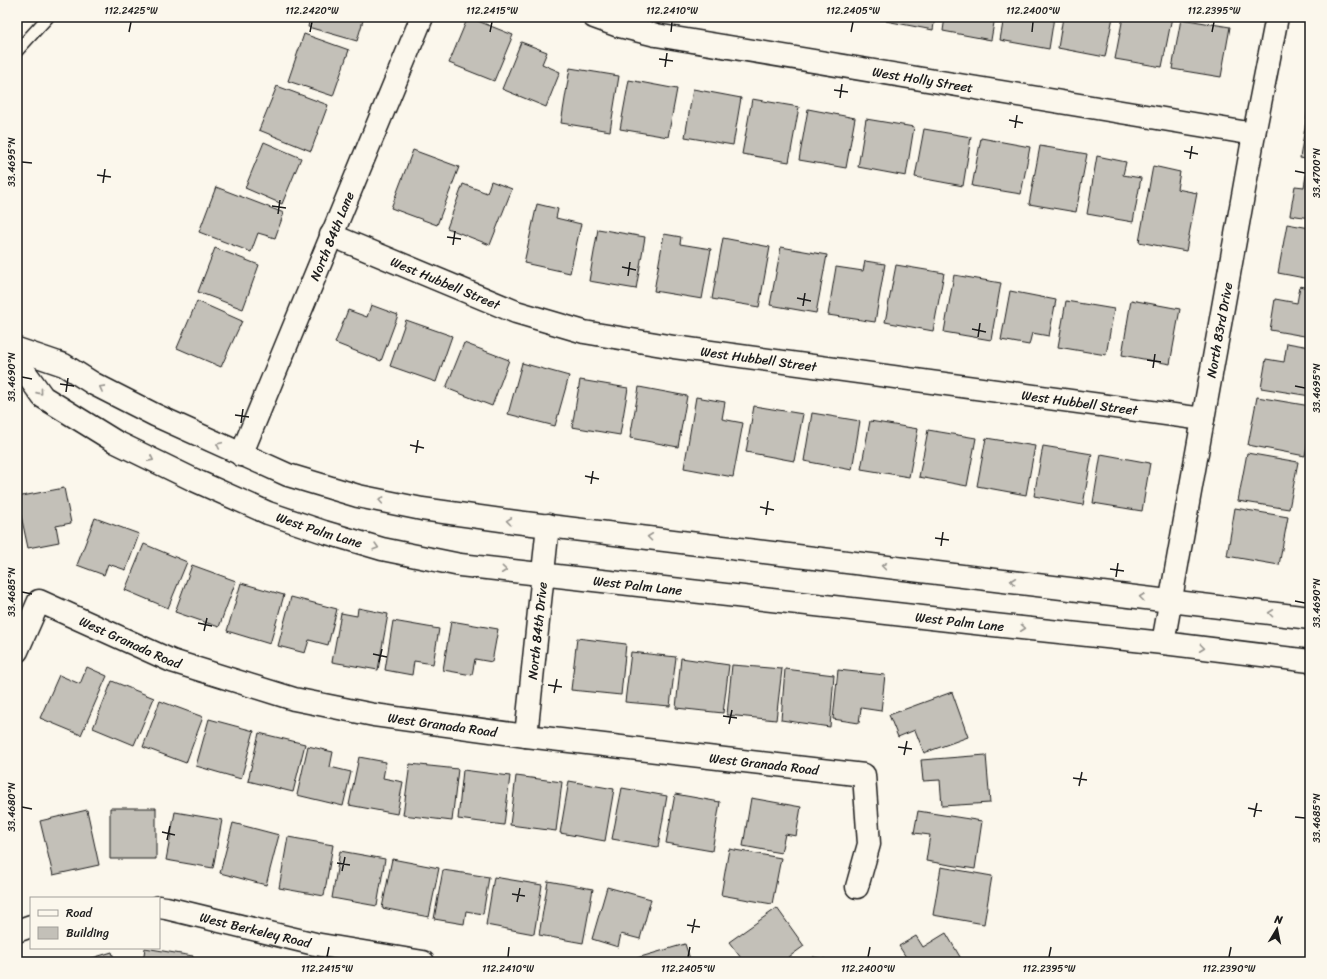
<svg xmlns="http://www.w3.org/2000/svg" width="1327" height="979" viewBox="0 0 1327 979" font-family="Sriracha,sans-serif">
  <rect width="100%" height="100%" fill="#fbf7ec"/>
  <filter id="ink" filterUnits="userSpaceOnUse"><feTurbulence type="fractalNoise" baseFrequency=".025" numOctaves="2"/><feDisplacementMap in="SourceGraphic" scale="8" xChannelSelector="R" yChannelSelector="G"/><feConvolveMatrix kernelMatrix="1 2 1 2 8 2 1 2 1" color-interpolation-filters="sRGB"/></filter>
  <g filter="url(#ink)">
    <path fill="#c3c0b8" stroke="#1c1c1c" d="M310 17H364L357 41 308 27Z
      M468 17 513 35 494 81 449 63Z
      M886 17H935L933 30 886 21Z
      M945 17H995L991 40 943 31Z
      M1004 17H1054L1049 49 1000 40Z
      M1063 17H1113L1105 57 1058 48Z
      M1123 17H1172L1162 67 1115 59Z
      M1181 19 1230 27 1221 77 1172 69Z
      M304 34 349 50 333 96 288 81Z
      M521 42 547 52 542 64 560 72 546 107 502 89Z
      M570 68 619 76 610 131 561 123Z
      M629 80 677 89 668 137 620 129Z
      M277 86 328 105 311 151 259 130Z
      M693 89 741 98 733 145 685 137Z
      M752 99 799 107 789 162 742 154Z
      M808 109 855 118 846 168 799 160Z
      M1308 109H1310V160L1300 158Z
      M866 119 914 127 906 176 858 167Z
      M924 129 971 137 963 186 915 177Z
      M981 138 1030 147 1021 194 972 186Z
      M264 142 301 158 282 204 245 188Z
      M1040 146 1087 154 1076 212 1029 204Z
      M413 150 459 167 437 225 391 208Z
      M1097 156 1126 162 1123 175 1141 178 1133 222 1087 214Z
      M1153 166 1180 172 1177 189 1197 193 1186 251 1139 242Z
      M1307 170H1310V218L1290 215 1295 186 1304 187Z
      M491 181 512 189 490 245 447 228 463 184 487 193Z
      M216 187 284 213 275 238 258 233 251 252 199 232Z
      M537 204 558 209 556 218 581 224 570 273 524 263Z
      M1287 224 1310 228V279L1278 273Z
      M598 229 645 237 636 289 589 281Z
      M664 234 681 237 680 244 711 249 702 299 654 291Z
      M723 238 770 247 759 307 712 299Z
      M781 247 827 255 816 313 770 305Z
      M215 248 259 265 243 309 198 292Z
      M865 261 885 264 875 322 828 315 836 267 863 271Z
      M896 265 944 273 933 331 885 322Z
      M954 275 1001 283 991 340 944 332Z
      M1300 286 1310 288V337L1270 330 1275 299 1297 303Z
      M1010 291 1056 300 1049 336 1032 333 1029 345 1001 340Z
      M1131 300 1180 309 1170 364 1122 355Z
      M197 301 242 321 221 367 177 348Z
      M1066 301 1114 309 1106 355 1058 347Z
      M371 305 398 315 381 361 335 343 348 310 367 317Z
      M406 320 452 336 436 382 390 366Z
      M464 343 509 360 492 406 446 388Z
      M1287 343 1310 347V396L1261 388 1266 359 1284 362Z
      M522 363 569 376 555 426 508 414Z
      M580 380 628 388 620 435 572 427Z
      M639 387 687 396 678 447 630 438Z
      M696 397 725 402 722 419 743 423 733 477 684 468Z
      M1257 397 1310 406V430L1305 456 1248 445Z
      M754 406 803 414 794 461 746 452Z
      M812 413 860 421 852 470 804 461Z
      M870 421 918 429 909 477 861 469Z
      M928 430 976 438 967 486 919 477Z
      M986 438 1035 446 1026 495 977 486Z
      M1043 446 1092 454 1083 505 1034 496Z
      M1247 453 1298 462 1289 509 1238 501Z
      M1101 454 1150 463 1142 511 1093 503Z
      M64 488 71 523 56 526 59 542 28 548 17 497Z
      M1235 508 1288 517 1279 565 1227 556Z
      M95 518 139 534 126 570 108 564 104 575 77 565Z
      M144 544 187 562 168 608 125 590Z
      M192 565 236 581 219 627 175 612Z
      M241 583 284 595 270 644 227 631Z
      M291 597 337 609 328 645 309 640 305 653 278 646Z
      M358 608 388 614 378 670 332 662 341 613 357 616Z
      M393 621 439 629 433 664 414 661 412 675 385 670Z
      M451 621 498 629 492 662 475 659 472 675 443 670Z
      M577 638 626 644 621 695 571 690Z
      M631 652 676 657 670 706 625 702Z
      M681 658 729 665 723 713 676 708Z
      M732 665 782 669 776 720 727 715Z
      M87 667 107 676 81 735 40 718 59 675 80 684Z
      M785 669 834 675 830 727 781 720Z
      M838 670 885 675 881 711 861 708 859 723 833 719Z
      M112 681 154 698 134 745 93 728Z
      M952 692 968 737 924 753 915 730 898 737 889 715Z
      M160 701 203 717 186 763 143 747Z
      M209 719 254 731 241 779 196 766Z
      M259 733 305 744 293 792 248 781Z
      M308 746 333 752 330 767 351 772 343 806 297 795Z
      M986 755 990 803 942 806 940 780 923 781 921 760Z
      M359 757 386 762 383 778 403 782 397 814 349 805Z
      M410 764 458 769 452 821 403 815Z
      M463 770 510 776 504 825 458 819Z
      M516 776 562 782 556 831 510 825Z
      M569 781 614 789 605 841 560 833Z
      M622 788 667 796 658 847 612 839Z
      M675 794 720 802 712 851 666 843Z
      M751 798 801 807 796 836 785 834 781 853 743 846Z
      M110 808H156V859H110Z
      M87 810 99 865 53 875 40 821Z
      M918 811 982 821 975 869 926 861 930 835 914 833Z
      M175 812 222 820 213 868 166 860Z
      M233 823 279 835 266 885 220 873Z
      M288 837 333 845 324 896 279 888Z
      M729 849 781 858 772 904 721 895Z
      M340 851 385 859 377 906 332 898Z
      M392 859 439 868 429 917 382 908Z
      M941 867 992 876 984 924 933 915Z
      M443 870 489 877 483 914 466 911 464 924 434 919Z
      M494 877 542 885 534 934 486 925Z
      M548 881 593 889 583 943 539 935Z
      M607 887 651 899 640 939 621 934 618 947 592 939Z
      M777 908 804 946 782 962H744L729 942Z
      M946 933 963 962H909L899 946 916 936 923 947Z
      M685 944 691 962H638L637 958Z
      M145 948 193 956 192 962H143Z
      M112 952 115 962H87L86 960Z
      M813 957 840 962H812Z
      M902 959V962H880Z"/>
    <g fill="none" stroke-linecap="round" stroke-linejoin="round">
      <defs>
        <path id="lane" d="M17 51 48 17"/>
        <g id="street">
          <path id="s1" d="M594 17 616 25 656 35 1254 134"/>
          <path id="s2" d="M331 235 516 312 584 332 674 347 1203 419"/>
          <path d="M17 349 64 365 94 384 155 415 288 475 358 496 422 509 516 522 1310 618"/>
          <path id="s3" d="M17 361 43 397 116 442 194 480 268 513 324 532 382 549 460 565 984 624 1163 643 1310 661"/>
          <path id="s4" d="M241 455 422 17"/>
          <path id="s5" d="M1163 643 1254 134 1277 17"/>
          <path id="s6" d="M17 651 39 601 172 661 294 699 374 715 526 736 864 775 869 844 857 887"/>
          <path id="s7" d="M526 736 548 525"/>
          <path id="s8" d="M159 907 166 908 315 944 423 962"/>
          <path d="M17 931 31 926"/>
        </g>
      </defs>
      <use href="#lane" stroke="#1c1c1c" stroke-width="14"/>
      <use href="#street" stroke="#1c1c1c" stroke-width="25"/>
      <use href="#lane" stroke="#fbf7ec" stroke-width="11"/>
      <use href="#street" stroke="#fbf7ec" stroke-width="22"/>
    </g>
    <defs><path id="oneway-chevron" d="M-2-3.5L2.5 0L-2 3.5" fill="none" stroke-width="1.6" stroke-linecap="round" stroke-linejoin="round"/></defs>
    <g stroke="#97948e">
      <use href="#oneway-chevron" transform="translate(102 388) rotate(-152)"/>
      <use href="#oneway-chevron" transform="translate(40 392) rotate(51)"/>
      <use href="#oneway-chevron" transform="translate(219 445) rotate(-155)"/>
      <use href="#oneway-chevron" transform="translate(151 459) rotate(26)"/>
      <use href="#oneway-chevron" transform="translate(381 500) rotate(-169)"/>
      <use href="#oneway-chevron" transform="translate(509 521) rotate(-172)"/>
      <use href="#oneway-chevron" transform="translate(650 537) rotate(-173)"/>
      <use href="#oneway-chevron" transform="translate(376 547) rotate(16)"/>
      <use href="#oneway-chevron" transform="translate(884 566) rotate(-173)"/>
      <use href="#oneway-chevron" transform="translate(504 570) rotate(6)"/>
      <use href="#oneway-chevron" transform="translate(1013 581) rotate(-173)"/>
      <use href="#oneway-chevron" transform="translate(1142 597) rotate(-173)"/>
      <use href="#oneway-chevron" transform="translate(1271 613) rotate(-173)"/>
      <use href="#oneway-chevron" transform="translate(1023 628) rotate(6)"/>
      <use href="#oneway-chevron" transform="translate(1202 648) rotate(7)"/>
    </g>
  </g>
  <path fill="none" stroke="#1c1c1c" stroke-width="1.5" d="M129 32 131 22M310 32 312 22M490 32 492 22M671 32 672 22M851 32 853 22M1032 32 1033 22M1212 32 1214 22M659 59 673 61M665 67 667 53M834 90 848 92M840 98 842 84M1009 120 1023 123M1015 128 1017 115M1184 151 1198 154M1190 159 1192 146M22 162 32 163M1295 171 1305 173M97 175 111 177M103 183 105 169M272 206 286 208M278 214 280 200M447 237 461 239M453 245 455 231M622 267 636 270M628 276 630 262M797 298 811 301M803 306 805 293M972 329 986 332M978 337 980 323M1147 360 1161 362M1153 368 1155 354M22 377 32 379M60 384 74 386M1295 386 1305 388M66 392 68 378M235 415 249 417M241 423 243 409M410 445 424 448M416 453 418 440M585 476 599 479M591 484 593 471M760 507 774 510M766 515 768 501M935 538 949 540M941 546 943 532M1110 569 1124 571M1116 577 1118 563M22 592 32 594M1295 601 1305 603M198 623 212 626M204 631 207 618M373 654 387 657M379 662 382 649M548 685 562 687M554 693 557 679M723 716 737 718M729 724 732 710M898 747 912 749M904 755 907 741M1073 778 1087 780M1079 786 1082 772M22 807 32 809M1248 808 1262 811M1254 817 1257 803M1295 817 1305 818M162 832 175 835M167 840 170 826M337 863 350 865M342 871 345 857M512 894 525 896M517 902 520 888M687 925 700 927M692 933 695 919M327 957 329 947M508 957 509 947M688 957 690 947M868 957 870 947M1049 957 1051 947M1229 957 1231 947"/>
  <g text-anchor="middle" stroke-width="3" stroke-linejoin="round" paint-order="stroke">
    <g font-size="13" fill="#1c1c1c" stroke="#fbf7ec">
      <text dy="5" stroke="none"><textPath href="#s1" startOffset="335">West Holly Street</textPath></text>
      <text dy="5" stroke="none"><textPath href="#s4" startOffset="237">North 84th Lane</textPath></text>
      <text dy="5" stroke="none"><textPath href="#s2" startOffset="124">West Hubbell Street</textPath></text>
      <text dy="5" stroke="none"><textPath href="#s5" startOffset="318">North 83rd Drive</textPath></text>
      <text dy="5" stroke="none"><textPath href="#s2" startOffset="448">West Hubbell Street</textPath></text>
      <text dy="5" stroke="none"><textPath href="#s2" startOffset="772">West Hubbell Street</textPath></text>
      <text dy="5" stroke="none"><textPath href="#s3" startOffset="352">West Palm Lane</textPath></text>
      <text dy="5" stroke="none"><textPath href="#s3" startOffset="676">West Palm Lane</textPath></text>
      <text dy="5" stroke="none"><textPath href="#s3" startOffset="1000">West Palm Lane</textPath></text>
      <text dy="5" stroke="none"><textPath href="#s7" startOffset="106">North 84th Drive</textPath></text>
      <text dy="5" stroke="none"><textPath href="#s6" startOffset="155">West Granada Road</textPath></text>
      <text dy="5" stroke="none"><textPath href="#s6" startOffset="479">West Granada Road</textPath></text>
      <text dy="5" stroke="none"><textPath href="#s6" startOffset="803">West Granada Road</textPath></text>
      <text dy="5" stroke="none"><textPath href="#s8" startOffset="99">West Berkeley Road</textPath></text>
    </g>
  </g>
  <rect width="1327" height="979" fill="none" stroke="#fbf7ec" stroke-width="44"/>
  <rect x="30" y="897" width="130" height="52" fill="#fbf7ec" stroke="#a29f99"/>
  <rect x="38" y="910" width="20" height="6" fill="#fbf7ec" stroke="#a29f99"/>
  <text x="66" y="917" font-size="12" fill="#1c1c1c">Road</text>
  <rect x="38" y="927" width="20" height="12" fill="#c3c0b8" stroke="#a29f99"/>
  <text x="66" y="937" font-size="12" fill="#1c1c1c">Building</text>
  <g transform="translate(1277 929) rotate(10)" stroke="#fbf7ec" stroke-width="3" paint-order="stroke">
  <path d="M0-3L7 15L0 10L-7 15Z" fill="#1c1c1c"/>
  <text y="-6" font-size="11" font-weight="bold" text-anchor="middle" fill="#1c1c1c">N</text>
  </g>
  <rect x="22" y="22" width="1283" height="935" fill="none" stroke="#1c1c1c" stroke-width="1.5"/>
  <g font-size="10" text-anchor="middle" fill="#1c1c1c">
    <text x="131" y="14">112.2425°W</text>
    <text x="312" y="14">112.2420°W</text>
    <text x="492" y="14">112.2415°W</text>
    <text x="672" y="14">112.2410°W</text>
    <text x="853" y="14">112.2405°W</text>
    <text x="1033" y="14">112.2400°W</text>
    <text x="1214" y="14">112.2395°W</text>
    <text transform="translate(11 162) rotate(-90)" y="4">33.4695°N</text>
    <text transform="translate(1316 173) rotate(-90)" y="4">33.4700°N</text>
    <text transform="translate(11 377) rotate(-90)" y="4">33.4690°N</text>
    <text transform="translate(1316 388) rotate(-90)" y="4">33.4695°N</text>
    <text transform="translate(11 592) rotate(-90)" y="4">33.4685°N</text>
    <text transform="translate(1316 603) rotate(-90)" y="4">33.4690°N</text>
    <text transform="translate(11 807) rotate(-90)" y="4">33.4680°N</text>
    <text transform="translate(1316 818) rotate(-90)" y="4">33.4685°N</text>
    <text x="327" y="972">112.2415°W</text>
    <text x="508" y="972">112.2410°W</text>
    <text x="688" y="972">112.2405°W</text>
    <text x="868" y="972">112.2400°W</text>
    <text x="1049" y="972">112.2395°W</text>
    <text x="1229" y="972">112.2390°W</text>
  </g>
</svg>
